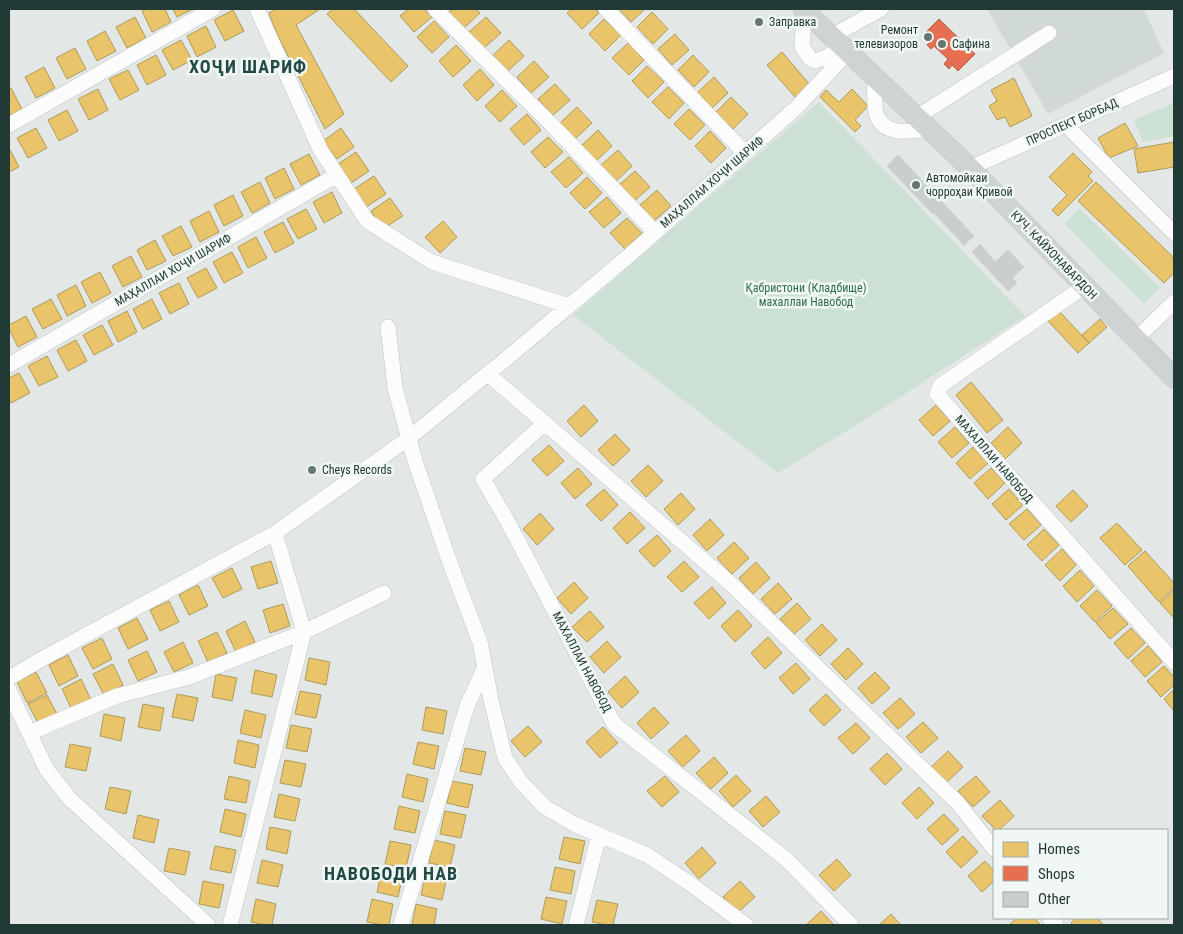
<svg xmlns="http://www.w3.org/2000/svg" width="1183" height="934" viewBox="0 0 1183 934" font-family="'Roboto Condensed',sans-serif">
  <rect width="100%" height="100%" fill="#e3e8e6"/>
  <path fill="#d1d9d6" d="M987 9H1144L1164 53 1048 114Z"/>
  <path fill="#cde0d4" d="M819 102 1025 316 879 411 778 473 573 315Z
    M1174 103V136L1143 142 1134 120Z
    M1079 208 1160 287 1144 304 1065 224Z"/>
  <path fill="#e9c46a" stroke="#ad9b5a" d="M146 9H165L171 22 152 32 142 11Z
    M173 9H193L177 17Z
    M276 9H320L296 25 344 114 325 129 277 34 269 13Z
    M333 9H354L408 66 391 82 327 14Z
    M408 9H424L432 17 414 32 400 16Z
    M453 9H476L480 13 463 29 448 13Z
    M572 9H595L599 13 582 29 567 13Z
    M619 9H645L631 22Z
    M233 10 244 31 225 41 214 20Z
    M652 12 668 29 653 44 637 27Z
    M135 17 146 38 127 48 116 27Z
    M486 17 501 33 484 48 469 32Z
    M604 19 621 35 605 51 589 34Z
    M434 21 449 37 432 53 417 37Z
    M206 26 216 47 197 57 187 36Z
    M105 31 116 51 97 61 87 41Z
    M675 34 689 50 672 65 658 49Z
    M181 40 192 60 173 70 162 50Z
    M509 40 524 56 507 72 492 56Z
    M628 43 644 60 629 75 612 58Z
    M456 45 471 61 453 77 439 61Z
    M75 48 86 69 67 79 56 58Z
    M782 52 811 86 797 99 767 65Z
    M156 55 166 75 147 85 137 65Z
    M693 55 709 72 694 87 678 70Z
    M534 61 549 77 531 93 517 77Z
    M647 66 664 82 648 98 632 81Z
    M44 67 55 88 36 98 25 77Z
    M480 69 494 85 477 101 463 85Z
    M128 70 139 90 120 100 109 79Z
    M714 77 728 93 711 109 697 93Z
    M1014 78 1032 116 1010 127 1005 117 997 120 989 106 997 101 991 90Z
    M555 84 570 100 553 115 538 99Z
    M668 87 684 103 669 119 652 102Z
    M11 88 22 109 9 116V89Z
    M98 89 108 110 89 120 78 99Z
    M852 89 868 106 855 120 861 126 855 132 820 97 826 90 839 102Z
    M502 90 517 106 500 122 485 106Z
    M731 97 748 114 733 129 716 112Z
    M577 107 592 123 575 139 560 123Z
    M689 109 705 125 690 140 674 124Z
    M67 110 78 131 59 141 48 120Z
    M527 114 541 130 524 145 510 129Z
    M1125 123 1138 146 1109 158 1098 138Z
    M36 128 47 148 28 158 17 138Z
    M341 128 354 147 337 159 323 141Z
    M598 130 612 146 595 162 581 146Z
    M710 131 726 148 711 163 695 146Z
    M548 137 563 152 545 168 531 152Z
    M1174 142V167L1138 173 1134 149Z
    M9 148 19 167 9 172Z
    M618 150 632 166 615 182 600 166Z
    M356 152 369 171 351 183 338 164Z
    M1073 153 1092 172 1088 176 1093 181 1058 216 1052 210 1067 195 1049 177Z
    M309 154 320 175 301 185 290 164Z
    M569 157 583 173 566 188 551 172Z
    M284 168 294 189 275 199 265 178Z
    M635 171 650 187 633 202 618 186Z
    M374 176 386 194 366 207 354 189Z
    M587 177 602 193 585 209 570 193Z
    M260 182 270 203 252 213 241 192Z
    M1096 182 1174 258V273L1164 283 1078 201Z
    M657 190 671 206 654 221 640 205Z
    M332 192 342 213 324 223 313 202Z
    M233 195 243 216 224 226 214 205Z
    M607 197 621 213 604 228 589 212Z
    M390 198 403 216 383 229 371 211Z
    M306 209 317 229 298 239 287 219Z
    M209 211 219 232 200 242 190 221Z
    M627 218 642 233 625 249 610 233Z
    M443 221 457 237 440 253 425 237Z
    M283 222 294 243 275 253 264 232Z
    M181 226 192 247 173 256 162 236Z
    M256 237 267 258 248 268 238 247Z
    M155 240 166 261 147 270 137 250Z
    M232 252 243 273 224 283 213 262Z
    M131 256 142 277 123 287 112 266Z
    M206 268 217 288 198 298 187 278Z
    M100 272 111 293 92 303 81 282Z
    M179 283 189 304 170 314 159 293Z
    M76 285 86 306 67 316 57 295Z
    M51 299 62 319 43 329 32 309Z
    M152 299 162 319 143 329 133 309Z
    M127 311 137 332 118 342 108 321Z
    M1059 311 1089 343 1078 353 1048 321Z
    M26 316 37 337 18 347 9 329V325Z
    M1100 319 1107 327 1089 343 1082 335Z
    M102 325 113 345 94 355 83 335Z
    M76 340 87 361 68 371 57 350Z
    M47 356 58 377 39 386 28 366Z
    M19 373 30 393 11 403 9 399V378Z
    M971 382 1003 420 987 433 956 395Z
    M584 405 598 421 581 437 567 421Z
    M936 405 950 421 933 436 919 420Z
    M955 427 969 443 952 458 938 442Z
    M1008 427 1022 443 1005 459 991 443Z
    M615 434 630 450 613 466 598 450Z
    M549 445 564 461 547 476 532 460Z
    M973 447 988 463 970 479 956 463Z
    M648 465 663 481 646 497 631 481Z
    M578 468 592 484 575 499 561 483Z
    M991 468 1005 483 988 499 974 483Z
    M604 489 618 505 601 521 586 505Z
    M1009 489 1023 505 1006 520 992 504Z
    M1073 490 1088 506 1071 522 1056 506Z
    M681 493 695 509 678 525 664 509Z
    M1027 509 1041 525 1024 540 1009 524Z
    M630 512 645 528 627 544 613 528Z
    M540 513 554 529 537 545 523 529Z
    M710 519 724 535 707 551 693 535Z
    M1117 523 1142 550 1125 565 1100 538Z
    M1044 529 1059 545 1042 561 1027 545Z
    M657 535 671 551 654 567 639 551Z
    M734 542 749 558 732 574 717 558Z
    M1062 549 1076 565 1060 581 1045 565Z
    M1145 551 1174 583V588L1159 602 1128 566Z
    M271 561 278 583 258 589 251 567Z
    M684 561 699 577 682 592 667 577Z
    M756 562 770 578 753 594 739 578Z
    M232 568 242 589 223 598 212 578Z
    M1080 570 1094 586 1077 602 1063 586Z
    M574 582 588 598 571 614 557 598Z
    M778 583 792 599 775 614 761 599Z
    M198 585 208 606 189 615 179 595Z
    M712 587 726 603 709 619 694 603Z
    M1097 590 1112 606 1095 622 1080 606Z
    M1174 590V618L1160 603Z
    M169 601 179 622 160 631 150 610Z
    M797 603 811 619 794 634 780 619Z
    M283 604 290 626 270 633 263 610Z
    M1113 608 1128 624 1110 639 1096 623Z
    M738 610 752 626 735 642 721 626Z
    M590 611 604 627 587 642 572 627Z
    M137 618 148 639 128 649 118 628Z
    M245 621 255 642 236 652 226 631Z
    M822 624 837 640 820 656 805 640Z
    M1131 628 1145 643 1128 659 1114 643Z
    M217 632 227 653 208 662 198 641Z
    M768 637 782 653 765 669 751 653Z
    M102 638 112 659 93 669 82 648Z
    M607 641 621 657 604 673 590 657Z
    M183 642 193 663 174 672 164 652Z
    M1148 646 1162 662 1145 677 1131 661Z
    M848 648 863 664 846 680 831 664Z
    M147 651 157 672 138 681 128 660Z
    M68 655 78 676 59 686 49 665Z
    M309 658 330 662 326 685 305 680Z
    M796 663 810 679 793 694 779 678Z
    M113 664 123 685 104 695 93 674Z
    M1164 666 1174 677V685L1161 697 1147 681Z
    M255 670 277 675 272 697 251 693Z
    M36 672 47 693 27 703 17 682Z
    M875 672 890 688 872 704 858 688Z
    M216 674 237 678 232 701 212 697Z
    M625 676 639 692 622 708 608 692Z
    M81 679 91 700 72 710 62 689Z
    M1174 689V711L1164 699Z
    M300 691 321 695 316 718 295 714Z
    M177 694 198 698 193 721 172 717Z
    M826 694 841 710 824 726 809 710Z
    M47 695 58 716 39 725 28 704Z
    M900 698 915 714 898 729 883 713Z
    M143 704 164 708 160 731 138 727Z
    M426 707 447 711 443 734 422 730Z
    M654 707 669 723 651 739 637 723Z
    M245 710 266 715 261 738 240 733Z
    M104 714 125 718 121 741 100 736Z
    M923 722 938 738 921 753 906 737Z
    M856 723 870 738 853 754 838 738Z
    M291 725 312 729 307 752 286 748Z
    M528 726 542 742 525 757 511 741Z
    M603 727 618 743 600 758 586 742Z
    M686 735 700 751 683 767 668 751Z
    M238 740 259 745 255 768 234 763Z
    M418 742 439 746 434 769 413 764Z
    M70 744 91 748 86 771 65 767Z
    M465 748 486 752 481 775 460 771Z
    M948 751 963 767 946 783 931 767Z
    M887 753 902 769 885 785 870 769Z
    M714 757 728 773 711 789 696 773Z
    M285 760 306 764 301 787 280 783Z
    M407 774 428 779 423 802 402 797Z
    M736 775 751 791 733 807 719 791Z
    M229 776 250 781 246 803 224 799Z
    M665 776 679 792 662 807 647 791Z
    M976 776 990 792 973 807 958 791Z
    M452 781 473 785 468 808 447 803Z
    M110 787 131 791 126 814 105 809Z
    M919 787 934 803 917 819 902 803Z
    M279 794 300 799 295 821 274 817Z
    M766 796 780 812 763 827 749 811Z
    M1000 800 1014 816 999 830H996L982 816Z
    M399 806 420 811 415 833 394 829Z
    M225 809 246 814 241 837 220 832Z
    M445 811 466 815 461 838 440 834Z
    M944 814 959 830 942 845 927 829Z
    M138 815 159 820 154 843 133 838Z
    M270 827 291 831 287 854 266 849Z
    M963 836 978 852 961 868 946 852Z
    M564 837 585 841 580 864 559 859Z
    M434 840 455 845 450 867 429 863Z
    M390 841 411 845 406 868 385 864Z
    M215 846 236 850 231 873 210 869Z
    M702 847 716 863 699 879 685 863Z
    M169 848 190 852 185 875 164 871Z
    M837 859 851 875 834 891 819 875Z
    M262 860 283 865 278 887 257 883Z
    M985 861 994 871V881L982 892 968 876Z
    M555 867 575 871 571 894 550 890Z
    M382 870 403 874 398 897 377 892Z
    M426 873 447 877 442 900 421 895Z
    M203 881 224 885 219 908 199 904Z
    M740 881 755 897 737 913 723 897Z
    M546 897 567 901 562 924 541 919Z
    M256 899 276 904 272 925H266L251 922Z
    M372 899 393 904 389 925H383L367 922Z
    M597 900 618 904 613 925H607L592 922Z
    M416 904 437 909 434 925H412Z
    M821 911 834 925H806Z
    M891 914 901 925H879Z
    M1017 918H1034L1041 925H1009Z
    M1077 918H1097L1103 924 1101 925H1073L1071 923Z"/>
  <path fill="#e76f51" stroke="#ac5f49" d="M939 19 975 54 958 71 952 65 949 69 944 64 948 59 934 46 931 49 927 45 930 42 923 35Z"/>
  <path fill="#cacfcd" stroke="#cbd1cf" d="M898 155 944 204 933 214 887 166Z
    M944 204 974 236 964 245 934 213Z
    M980 244 995 262 1008 250 1024 267 1012 278 1017 283 1008 291 972 252Z"/>
  <g fill="none" stroke-linecap="round" stroke-linejoin="round">
    <defs>
      <path id="minor" d="M257 9 320 149 367 221 432 262 569 306
        M435 9 549 122 655 232
        M606 9 745 153
        M808 13 803 31 802 47 810 58 815 61 825 58 843 47
        M832 36 881 9
        M848 52 797 107 625 259 488 374 731 584 958 803 994 849
        M875 77C875 89 873 105 877 116 885 137 913 131 929 129
        M917 117 1049 33
        M9 125 213 9
        M1066 125 1174 233
        M970 168 1174 76
        M1085 286 940 386 937 394 1174 662
        M388 327 395 388 415 461 451 566 480 642 491 700 505 758 521 782 545 807 574 824 647 855 692 885 746 925
        M1136 339 1174 302
        M9 365 337 175
        M545 423 483 479 509 524 614 724 786 859 851 925
        M9 678 47 656 275 533
        M9 690 29 733
        M1050 918 1056 925
        M208 925 70 799 47 770 29 733 117 696 189 677 304 632 384 593
        M230 925 304 632 275 533 409 438 492 370
        M401 925 467 706 485 667
        M576 925 599 835"/>
      <path id="major" d="M803 9 970 168 1174 378"/>
    </defs>
    <use href="#minor" stroke="#c0c5c3" stroke-width="16"/>
    <use href="#major" stroke="#bcc4c2" stroke-width="21"/>
    <use href="#minor" stroke="#fbfcfb" stroke-width="15"/>
    <use href="#major" stroke="#ced4d3" stroke-width="20"/>
  </g>
  <g fill="#667773" stroke="#f1f7f4" stroke-width="2">
    <circle cx="759" cy="22" r="5"/>
    <circle cx="928" cy="37" r="5"/>
    <circle cx="942" cy="44" r="5"/>
    <circle cx="916" cy="185" r="5"/>
    <circle cx="312" cy="470" r="5"/>
  </g>
  <g text-anchor="middle" stroke-width="5" stroke-linejoin="round" paint-order="stroke">
    <g font-size="12" fill="#223a35" stroke="#f1f7f4" text-anchor="start">
      <text x="769" y="26">Заправка</text>
      <text x="918" y="34" text-anchor="end">Ремонт<tspan x="918" dy="14">телевизоров</tspan></text>
      <text x="952" y="48">Сафина</text>
      <text x="926" y="182">Автомойкаи<tspan x="926" dy="14">чорроҳаи Кривой</tspan></text>
      <text x="322" y="474">Cheys Records</text>
    </g>
    <g font-size="12" fill="#223a35" stroke="#f1f7f4">
      <text transform="translate(1072 122) rotate(-24)" y="4">ПРОСПЕКТ БОРБАД</text>
      <text transform="translate(712 182) rotate(-41)" y="4">МАҲАЛЛАИ ХОҶИ ШАРИФ</text>
      <text transform="translate(1054 255) rotate(46)" y="4">КУЧ. КАЙХОНАВАРДОН</text>
      <text transform="translate(173 270) rotate(-30)" y="4">МАҲАЛЛАИ ХОҶИ ШАРИФ</text>
      <text transform="translate(994 459) rotate(49)" y="4">МАХАЛЛАИ НАВОБОД</text>
      <text transform="translate(582 662) rotate(62)" y="4">МАХАЛЛАИ НАВОБОД</text>
    </g>
    <g font-size="12" fill="#2f6e4b" stroke="#f1f7f4">
      <text x="806" y="292">Қабристони (Кладбище)<tspan x="806" dy="14">махаллаи Навобод</tspan></text>
    </g>
    <g font-size="18" font-weight="bold" letter-spacing="1" fill="#204a43" stroke="#f1f7f4">
      <text x="248" y="73">ХОҶИ ШАРИФ</text>
      <text x="391" y="880">НАВОБОДИ НАВ</text>
    </g>
  </g>
  <rect width="1183" height="934" fill="none" stroke="#223a35" stroke-width="20"/>
  <rect x="993" y="829" width="175" height="90" fill="#f1f7f4" stroke="#9eaba8"/>
  <rect x="1003" y="842" width="25" height="15" fill="#e9c46a" stroke="#9eaba8"/>
  <text x="1038" y="854" font-size="15" fill="#223a35">Homes</text>
  <rect x="1003" y="866" width="25" height="15" fill="#e76f51" stroke="#9eaba8"/>
  <text x="1038" y="879" font-size="15" fill="#223a35">Shops</text>
  <rect x="1003" y="892" width="25" height="15" fill="#cacfcd" stroke="#9eaba8"/>
  <text x="1038" y="904" font-size="15" fill="#223a35">Other</text>
</svg>
